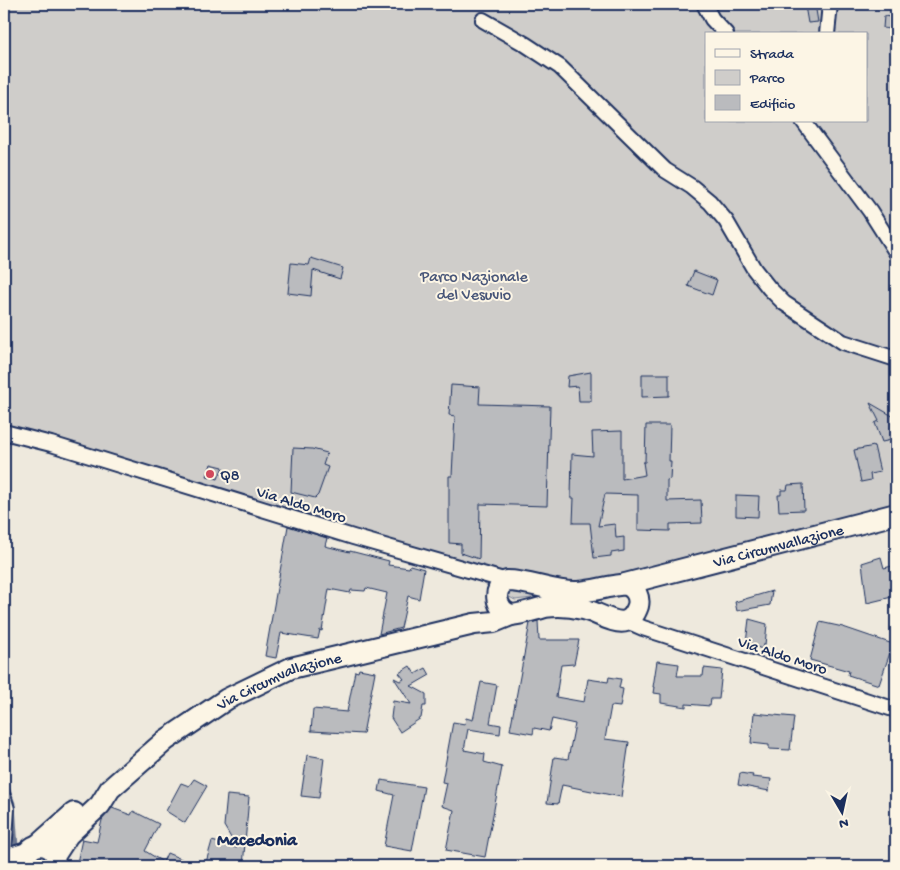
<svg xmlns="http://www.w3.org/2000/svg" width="900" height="870" viewBox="0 0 900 870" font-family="'Gochi Hand',sans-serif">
  <rect width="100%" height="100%" fill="#eee9dd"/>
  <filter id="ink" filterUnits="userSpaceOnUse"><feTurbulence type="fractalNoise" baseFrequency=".02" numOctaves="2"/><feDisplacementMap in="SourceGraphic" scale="10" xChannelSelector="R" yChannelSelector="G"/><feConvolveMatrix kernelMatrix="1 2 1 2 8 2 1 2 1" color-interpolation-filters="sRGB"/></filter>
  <g filter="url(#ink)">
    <path fill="#cfcdca" stroke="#757e94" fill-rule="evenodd" d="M4 4H896V519L608 589 515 600 467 575 150 483 4 437ZM706 34H866V121H706Z"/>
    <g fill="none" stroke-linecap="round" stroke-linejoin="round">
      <path stroke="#6c778f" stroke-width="4.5" d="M4 779 13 803 16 844"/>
    </g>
    <path fill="#babbbe" stroke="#1b2f5e" d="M815 4 818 22 808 23 805 6Z
      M884 16 896 18V30L883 28Z
      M311 258 343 268 340 279 313 270 311 296 288 293 291 263 309 265Z
      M694 271 717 280 712 295 688 286Z
      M591 372V401H579L578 386 567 387 568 376Z
      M642 374H669V396L642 397Z
      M451 385 480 387 479 404 550 406 547 506 480 504 479 559 461 553V544L449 543V476H452L455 416 449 415Z
      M870 403 896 418V439L882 442 875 423 879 421Z
      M646 425H670L669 461H671L670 479 667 480V501L701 500 702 523 670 524V531L638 530V495L605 494 598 526 615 524 616 538 624 537V551L611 553V556L594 558 590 523H573L574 498H571L572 454 593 456 592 432 622 431V479L645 475 643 462H645Z
      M874 446 880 472 870 474 871 480 861 482 854 450Z
      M293 448 312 449 327 453 323 465 328 467 318 495 315 498 291 492Z
      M211 464 223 467 218 479 207 476Z
      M803 484 804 510 779 511 778 495H781V490H787L788 485Z
      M736 495 759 496 758 517 736 516Z
      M288 526 327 538 325 546 350 552V551L389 561 388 565 409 568 410 565 424 569 419 599 408 596 401 628 379 634 387 593 366 588 365 591 351 590 350 593 329 589 322 631 320 630 318 639 281 633 276 658 265 656Z
      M881 557 884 568 896 565V596L867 603 862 563Z
      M772 591 770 605 737 611 735 602Z
      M749 619 767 624 765 645H763L762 649 746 643Z
      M538 621 539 640H579L574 664 561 665 556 697 584 702 588 679 608 682 609 677 621 679 619 688 623 689 620 707 611 706 605 739 629 742 621 797 562 785 558 804 547 803 554 757 568 759 575 724 552 719 549 731 534 728 533 734 510 730 530 623Z
      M820 622 843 627 893 644 879 685 848 675 849 671 810 660Z
      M657 661 679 664 677 676H703L704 668 722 670 719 699H711L710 706 686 704V707L661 703V694L654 693 655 687H653Z
      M410 666 415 674 426 668 430 675 411 686 426 694V706H423L421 718 400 732 391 718 393 701 411 704 394 678 400 681 404 679 399 673Z
      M359 669 375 672 363 734 311 731 313 709 347 712 355 671 358 672Z
      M481 682 497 685 490 723 501 725 500 734 468 729 464 750 485 754 484 762 502 767 485 857 446 850 454 810 442 806 447 783 442 782 453 722 465 724 466 718 473 720Z
      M754 713 794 717 790 750 769 749V745L751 743Z
      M307 755 324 758 319 798 301 796Z
      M740 773 753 775 752 777 771 779 769 791 738 785Z
      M194 779 207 786 185 823 166 811 181 783 189 786Z
      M381 780 424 787 412 851 384 846 394 795 379 791Z
      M227 795 249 797 243 866H205L212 841 237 848 224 826Z
      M112 808 131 815 133 811 159 824 145 851 163 862 167 853 198 866H88L77 863 82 839 97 842 102 820Z"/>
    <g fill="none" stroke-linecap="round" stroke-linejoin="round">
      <defs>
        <path id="minor" d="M704 4 712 19 726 34
          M483 20 525 44 560 67 665 170 692 187 710 202 726 221 754 269 769 288 784 303 843 342 896 359
          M827 34 830 4
          M803 121 870 211 896 252
          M4 432 51 444 353 537 507 581
          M627 621 643 628 896 710
          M4 799 7 809 4 852"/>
        <g id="secondary">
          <path d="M507 581C530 581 551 592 575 592 587 593 620 583 627 585 636 588 640 598 638 606 636 612 632 619 626 621 615 625 594 611 583 609 571 606 557 605 545 607 533 610 523 614 511 615 496 610 491 588 507 581Z"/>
          <path id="s1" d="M625 584 896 514"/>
          <path d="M39 844 74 813"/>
          <path id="s2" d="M55 855 68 835 100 805 110 789 166 740 227 699 291 668 474 624 494 622 511 615"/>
          <path d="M4 860 27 853"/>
          <path d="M28 866C22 851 36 840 50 848"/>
        </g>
      </defs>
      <use href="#minor" stroke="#1b2f5e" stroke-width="18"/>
      <use href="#secondary" stroke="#1b2f5e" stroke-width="24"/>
      <use href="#minor" stroke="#fcf5e5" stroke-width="14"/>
      <use href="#secondary" stroke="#fcf5e5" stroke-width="20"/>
    </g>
  </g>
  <circle fill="#d1495b" stroke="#fcf5e5" stroke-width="2" cx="210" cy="474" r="5"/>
  <g text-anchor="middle" stroke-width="4" stroke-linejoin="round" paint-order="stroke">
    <g font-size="16" fill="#485679" stroke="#fcf5e5">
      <text x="474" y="281">Parco Nazionale<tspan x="474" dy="18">del Vesuvio</tspan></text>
    </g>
    <g font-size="16" fill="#1b2f5e" stroke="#fcf5e5" text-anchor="start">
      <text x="220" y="480">Q8</text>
    </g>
    <g font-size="16" fill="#1b2f5e" stroke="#fcf5e5">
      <text transform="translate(302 503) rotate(17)" y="6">Via Aldo Moro</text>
      <text dy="6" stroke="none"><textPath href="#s1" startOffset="158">Via Circumvallazione</textPath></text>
      <text transform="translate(783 654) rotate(18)" y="6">Via Aldo Moro</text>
      <text dy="6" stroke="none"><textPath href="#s2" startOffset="290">Via Circumvallazione</textPath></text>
    </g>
    <g font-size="18" font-weight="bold" fill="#1b2f5e" stroke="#fcf5e5">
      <text x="257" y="845">Macedonia</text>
    </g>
  </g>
  <rect width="900" height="870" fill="none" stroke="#fcf5e5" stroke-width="20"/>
  <rect x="10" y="10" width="880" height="850" fill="none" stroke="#1b2f5e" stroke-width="2" filter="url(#ink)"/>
  <rect x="705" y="32" width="162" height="90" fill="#fcf5e5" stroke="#a2a6af"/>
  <rect x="715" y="49" width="25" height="8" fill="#fcf5e5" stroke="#a2a6af"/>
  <text x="750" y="58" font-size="15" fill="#1b2f5e">Strada</text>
  <rect x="715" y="70" width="25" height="15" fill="#cfcdca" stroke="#a2a6af"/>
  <text x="750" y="82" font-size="15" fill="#1b2f5e">Parco</text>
  <rect x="715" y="95" width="25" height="15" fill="#babbbe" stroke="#a2a6af"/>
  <text x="750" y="108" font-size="15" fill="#1b2f5e">Edificio</text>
  <g transform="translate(842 812) rotate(171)" stroke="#fcf5e5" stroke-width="4" paint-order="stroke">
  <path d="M0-4L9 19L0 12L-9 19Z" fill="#1b2f5e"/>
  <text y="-8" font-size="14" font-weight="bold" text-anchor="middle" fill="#1b2f5e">N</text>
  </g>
</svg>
